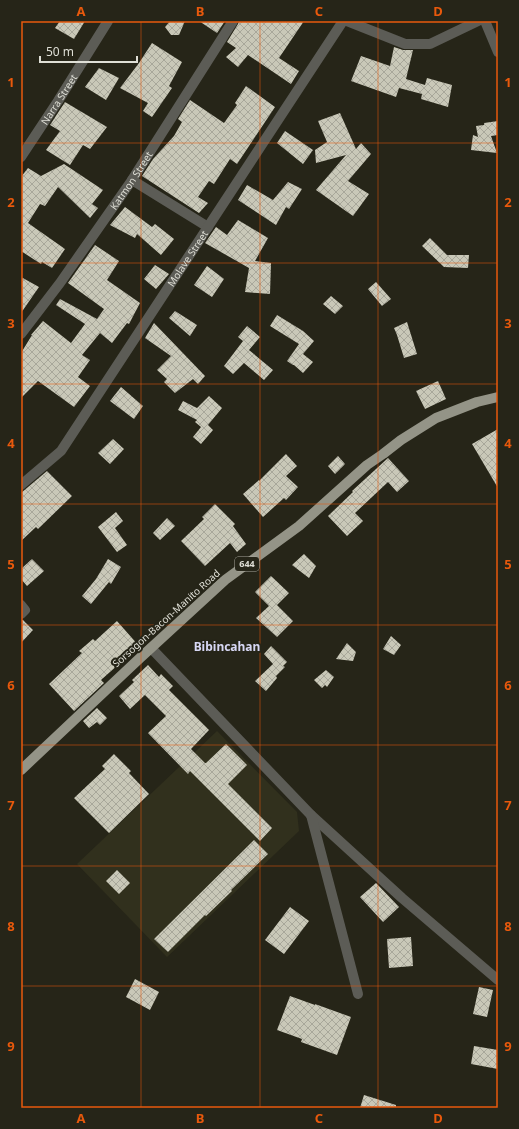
<svg xmlns="http://www.w3.org/2000/svg" width="519" height="1129" viewBox="0 0 519 1129" font-family="'Noto Sans',sans-serif">
  <defs>
    <pattern id="building-cross-hatch" width="8" height="8" patternUnits="userSpaceOnUse"><rect width="8" height="8" fill="#c9c8b8"/><path d="M0 0l8 8M0 8l8-8" fill="none" stroke="#a8a79a"/></pattern>
  </defs>
  <rect width="100%" height="100%" fill="#262518"/>
  <path fill="#31301d" d="M217 731 297 812 299 831 167 957 77 864Z"/>
  <path fill="url(#building-cross-hatch)" d="M60 21H85L74 39 55 28Z
    M170 21H185L179 35H171L165 27Z
    M199 21H225L217 33Z
    M239 21H304L279 58 299 71 291 84 248 55 238 67 226 57 236 48 227 42 238 24Z
    M152 43 182 62 169 86 172 88 152 117 143 111 148 103 120 88 139 63Z
    M394 47 403 50H413L406 79 425 85 427 78 452 85 448 107 421 99 422 94 399 88 396 97 351 81 361 56 390 66Z
    M99 68 119 78 106 100 85 87Z
    M246 86 275 107 237 164 230 159 214 184 209 181 198 197 208 203 199 213 142 176 153 159 174 136 182 122 178 119 190 100 224 123 237 105 235 103Z
    M65 102 107 127 90 149 83 145 70 165 46 150 60 131 50 125Z
    M340 113 356 149 361 143 371 154 348 181 369 194 353 216 316 190 346 155 316 163 315 150 327 142 318 121Z
    M498 121V135L491 136 497 153 471 150 473 135 478 137 476 126 484 125V123Z
    M285 131 313 150 303 164 277 143Z
    M64 164 103 190 92 204 98 208 90 218 58 187 45 206 40 204 28 223 65 249 52 268 42 262 41 264 21 251V177L28 168 41 176Z
    M288 182 302 189 289 209 286 207 276 225 238 200 247 185 273 200Z
    M125 207 152 227 155 224 174 239 161 255 137 234 135 238 110 225Z
    M238 220 268 238 255 261 271 263 270 294 245 292 249 268 205 243 216 227 227 235Z
    M430 238 447 255H469L468 268 444 267 422 246Z
    M95 245 119 261 107 280 140 303 129 324 127 323 112 343 100 333 82 355 90 360 78 377 90 386 74 407 38 381 21 398V353L32 335H31L43 321 71 343 85 324 56 305 60 299 97 319 104 309 68 283Z
    M155 265 169 274 156 289 144 279Z
    M207 266 224 279 212 297 194 285Z
    M21 277 39 287 21 313Z
    M376 282 391 299 382 306 368 289Z
    M331 296 343 306 335 314 323 304Z
    M175 311 197 325 190 336 169 318Z
    M277 315 303 331 314 341 303 354 313 362 303 373 294 365H293L287 361 299 344 270 326Z
    M407 322 417 354 404 358 397 335 394 328Z
    M154 323 205 376 198 384 193 379 175 393 164 382 167 379 157 370 171 356 145 338Z
    M247 326 260 337 249 350 273 370 264 380 244 363 233 374 224 366 243 341 238 337Z
    M438 381 446 399 425 409 416 391Z
    M121 387 143 406 134 419 110 401Z
    M209 396 222 408 208 425 213 430 201 444 193 437 201 427 195 422 197 420 178 410 183 401 197 408Z
    M498 429V488L472 444Z
    M113 439 124 449 110 464 98 453Z
    M286 454 297 466 286 476 298 487 286 500 284 498 263 517 243 494 259 480V481Z
    M338 456 345 464 335 474 328 466Z
    M388 458 409 481 397 492 388 482 355 513 363 521 347 536 328 516 353 492 352 491Z
    M47 471 72 496 38 529 36 527 21 541V493Z
    M215 504 235 524 233 526 246 544 237 552 230 543 205 566 181 541 204 519 202 517Z
    M116 512 123 521 115 528 127 545 117 552 98 527Z
    M167 518 175 526 160 540 153 533Z
    M304 554 316 566 309 578 292 565Z
    M32 559 44 571 27 586 21 579V569Z
    M108 559 121 567 111 584 109 582 91 604 82 596 96 579Z
    M271 576 289 593 277 605 293 621 277 637 256 618 269 606 255 592Z
    M21 620H23L33 630 21 643Z
    M117 621 139 646 101 680 104 683 74 711 49 684 82 653 79 651 93 639 95 641Z
    M391 636 401 645 394 655 383 649Z
    M347 643 356 652 353 661 336 659Z
    M271 646 287 662 283 666 285 667 276 676 277 678 266 691 255 681 273 664 264 654Z
    M148 665 159 677 161 674 173 686 169 690 209 730 191 749 205 763H206L226 744 247 765 228 784 272 828 260 841 190 771 188 774 148 733 166 716 145 695 130 709 119 696 134 682 132 680Z
    M326 670 334 677 327 687 325 685 322 688 314 680Z
    M97 708 107 718 100 725 97 722 89 728 83 721Z
    M114 754 131 771 129 773 149 794 109 833 74 798 105 769 102 766Z
    M254 840 268 854 231 890 232 891 206 916 205 915 168 952 154 939Z
    M117 870 130 883 119 894 106 881Z
    M376 883 399 907 383 922 360 897Z
    M290 907 309 921 284 954 265 940Z
    M411 937 413 966 389 968 387 939Z
    M135 979 159 992 150 1010 126 997Z
    M479 987 493 990 487 1017 473 1014Z
    M290 996 315 1005V1004L351 1017 337 1055 301 1042 302 1039 277 1030Z
    M474 1046 498 1050V1069L471 1064Z
    M364 1095 396 1105V1108H360Z"/>
  <g fill="none" stroke-linecap="round" stroke-linejoin="round">
    <g stroke="#5c5c56" stroke-width="10">
      <path d="M347 21 405 44H430L478 21"/>
      <path d="M485 21 498 52"/>
      <path id="s1" d="M21 157 58 101 108 21"/>
      <path d="M132 180 208 227"/>
      <path id="s2" d="M21 334 60 283 132 180 233 21"/>
      <path id="s3" d="M21 485 61 451 343 21"/>
      <path d="M21 605 25 610 21 614"/>
      <path d="M151 648 311 815 402 898 498 980"/>
      <path d="M311 815 358 994"/>
    </g>
    <path stroke="#949487" stroke-width="10" d="M21 770 140 658 225 580 299 526 367 465 383 454 401 440 436 418 477 402 498 397"/>
  </g>
  <path fill="none" stroke="#e8590c" stroke-width="1" stroke-opacity="0.55" d="M141 21V1108M260 21V1108M378 21V1108M21 143H498M21 263H498M21 384H498M21 504H498M21 625H498M21 745H498M21 866H498M21 986H498"/>
  <g text-anchor="middle" stroke-width="4" stroke-linejoin="round" paint-order="stroke">
    <rect fill="#262518" stroke="#a8a79d" stroke-width="1" x="235" y="557" width="24" height="14" rx="3"/>
    <g font-size="9" font-weight="bold" fill="#dfdfd6">
      <text x="247" y="567">644</text>
    </g>
    <g font-size="10" fill="#dfdfd6" stroke="#262518">
      <text dy="4" stroke="none"><textPath href="#s1" startOffset="69">Narra Street</textPath></text>
      <text dy="4" stroke="none"><textPath href="#s2" startOffset="189">Katmon Street</textPath></text>
      <text dy="4" stroke="none"><textPath href="#s3" startOffset="283">Molave Street</textPath></text>
      <text transform="translate(166 618) rotate(-42)" y="4">Sorsogon-Bacon-Manito Road</text>
    </g>
    <g font-size="12" font-weight="bold" fill="#d7d7f4" stroke="#262518">
      <text x="227" y="651">Bibincahan</text>
    </g>
  </g>
  <rect width="519" height="1129" fill="none" stroke="#262518" stroke-width="44"/>
  <path d="M40 56v6h97v-6" fill="none" stroke="#dfdfd6" stroke-width="2"/>
  <text x="46" y="56" font-size="12" fill="#dfdfd6" stroke="#262518" stroke-width="3" paint-order="stroke">50 m</text>
  <rect x="22" y="22" width="475" height="1085" fill="none" stroke="#e8590c" stroke-width="1.5"/>
  <g font-size="13" text-anchor="middle" font-weight="bold" fill="#e8590c">
    <text x="81" y="16">A</text>
    <text x="200" y="16">B</text>
    <text x="319" y="16">C</text>
    <text x="438" y="16">D</text>
    <text x="11" y="87">1</text>
    <text x="508" y="87">1</text>
    <text x="11" y="207">2</text>
    <text x="508" y="207">2</text>
    <text x="11" y="328">3</text>
    <text x="508" y="328">3</text>
    <text x="11" y="448">4</text>
    <text x="508" y="448">4</text>
    <text x="11" y="569">5</text>
    <text x="508" y="569">5</text>
    <text x="11" y="690">6</text>
    <text x="508" y="690">6</text>
    <text x="11" y="810">7</text>
    <text x="508" y="810">7</text>
    <text x="11" y="931">8</text>
    <text x="508" y="931">8</text>
    <text x="11" y="1051">9</text>
    <text x="508" y="1051">9</text>
    <text x="81" y="1123">A</text>
    <text x="200" y="1123">B</text>
    <text x="319" y="1123">C</text>
    <text x="438" y="1123">D</text>
  </g>
</svg>
